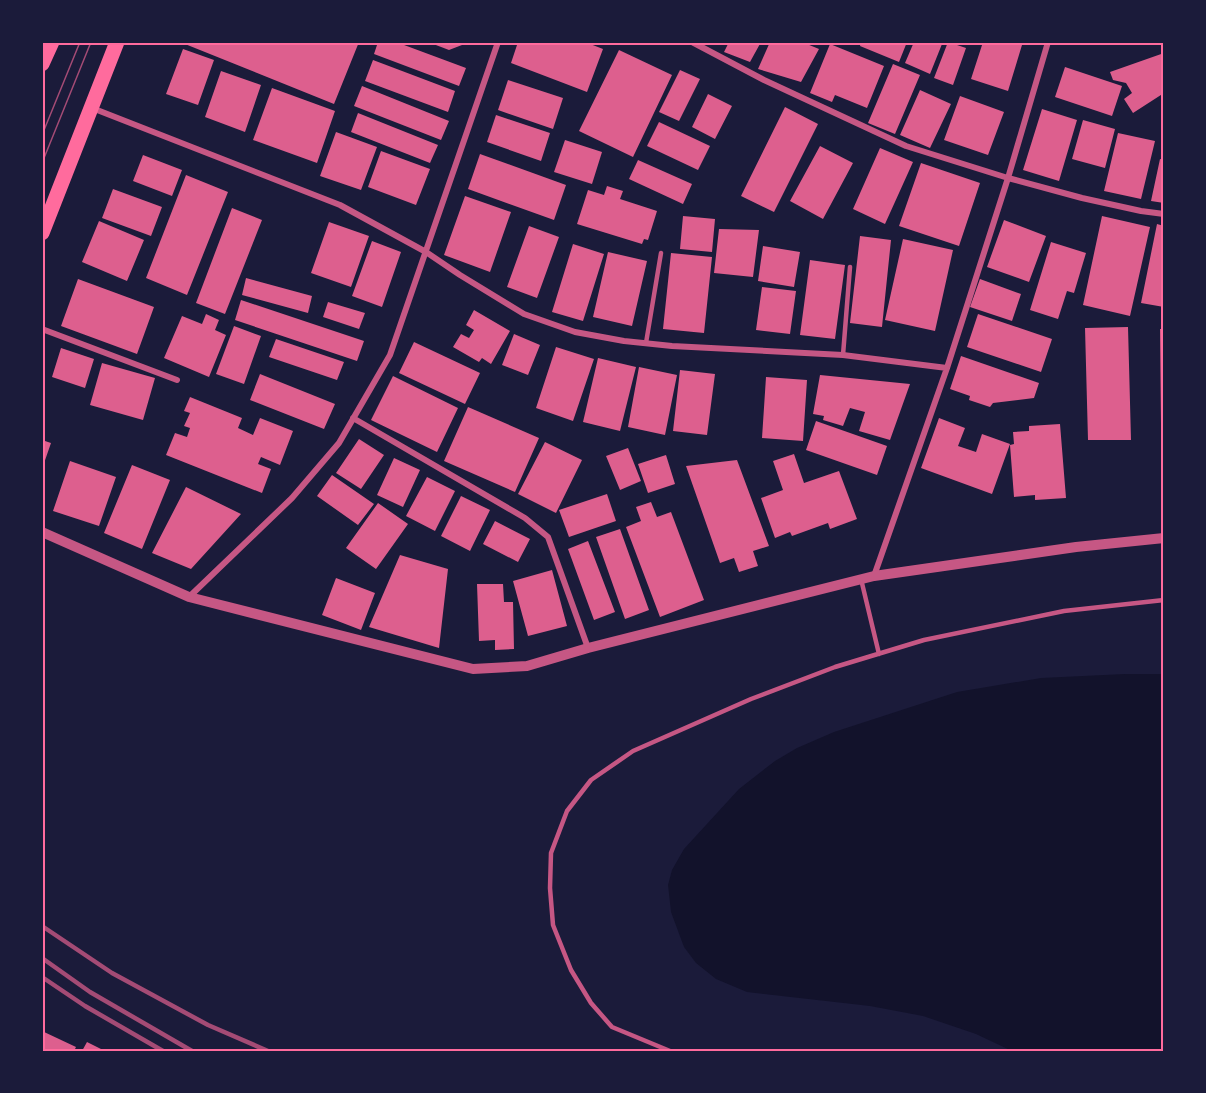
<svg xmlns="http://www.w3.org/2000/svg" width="1206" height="1093" viewBox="0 0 1206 1093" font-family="Jost,sans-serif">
  <rect width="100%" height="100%" fill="#1b1b3a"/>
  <path fill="#12122b" d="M1125 674H1164V1051H1012L976 1034 923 1016 870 1006 747 992 716 979 696 963 684 947 671 912 668 885 672 870 684 849 739 789 775 761 797 748 834 732 957 692 1041 678Z"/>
  <path fill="#dd5f8e" d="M180 42H359L334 104Z
    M378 42H396L466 68 459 86 374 54Z
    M428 42H463L462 45 449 50Z
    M518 42H585L603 49 587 92 511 63Z
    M729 42H761L750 62 724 52Z
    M770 42H802L819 49 801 82 758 69Z
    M861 42H907L899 62 860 46Z
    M914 42H938L942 44 930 74 905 63Z
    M948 42 966 48 953 85 934 78Z
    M983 42H1013L1022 45 1008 91 971 79Z
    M830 44 884 66 867 108 835 95 832 102 810 93Z
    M183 49 214 60 198 105 166 94Z
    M619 50 672 75 633 157 579 131Z
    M1164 53V93L1133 113 1124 99 1132 93 1126 83 1113 80 1110 72Z
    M373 60 455 91 448 112 365 81Z
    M893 64 920 75 895 134 868 123Z
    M1065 67 1122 86 1112 116 1055 97Z
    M680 70 700 79 679 121 659 112Z
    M221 71 261 85 245 132 205 117Z
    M508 80 563 98 553 129 498 110Z
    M362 86 449 121 441 140 354 106Z
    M272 88 335 111 317 163 253 140Z
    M920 90 951 104 930 148 900 135Z
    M708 94 732 106 715 139 692 127Z
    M960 96 1004 112 988 155 944 140Z
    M785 107 818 124 774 212 741 196Z
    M1042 109 1077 120 1059 181 1023 170Z
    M358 113 438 145 430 163 351 132Z
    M496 115 550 133 541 161 487 142Z
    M1083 120 1115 129 1105 168 1072 159Z
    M659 122 710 146 698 170 647 146Z
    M336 132 377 147 361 190 320 176Z
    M1118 133 1155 141 1141 199 1104 191Z
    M565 140 602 152 592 184 554 172Z
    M820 146 853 163 823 219 790 201Z
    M880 148 913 162 885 224 853 209Z
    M381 151 430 169 416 205 368 187Z
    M480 154 566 185 554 220 468 189Z
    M143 155 182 170 172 196 133 181Z
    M1160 159 1164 160V203L1151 201Z
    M638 160 692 184 683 204 629 179Z
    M921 163 980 183 959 246 899 226Z
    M186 175 228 192 187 295 146 278Z
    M607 186 623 191 620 199 657 211 648 240 644 239 642 244 577 224 588 190 604 195Z
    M113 189 162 207 151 236 102 218Z
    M465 196 511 212 490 272 444 255Z
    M232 208 262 220 225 314 196 303Z
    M683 216 715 219 712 252 680 249Z
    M1102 216 1150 227 1130 316 1083 305Z
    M1004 220 1046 236 1029 282 987 267Z
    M99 221 144 240 127 281 82 262Z
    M329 222 369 236 351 287 311 273Z
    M1157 224 1164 226V307L1141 303Z
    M529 226 559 237 537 298 507 287Z
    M719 229 759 230 753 277 714 273Z
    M860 236 891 240 882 327 850 323Z
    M903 239 953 250 935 331 885 320Z
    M372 241 401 252 382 307 352 296Z
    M1051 242 1086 253 1074 293 1067 291 1058 319 1030 310Z
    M573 244 604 254 583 321 552 312Z
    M763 246 800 252 794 287 758 281Z
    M608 252 647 261 632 326 593 317Z
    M671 253 712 257 704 333 663 329Z
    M810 260 845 265 835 339 800 335Z
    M246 278 312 296 308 313 242 295Z
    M78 279 154 307 137 354 61 326Z
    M980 279 1021 294 1012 321 970 307Z
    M762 287 796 291 790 334 756 330Z
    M241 300 364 341 357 361 235 320Z
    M328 302 365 313 359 329 323 317Z
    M474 310 510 331 491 364 482 358 479 362 453 347 461 334 469 338 474 330 466 325Z
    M206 314 219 320 215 330 226 335 209 377 164 358 182 316 202 324Z
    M978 314 1052 339 1041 372 967 347Z
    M234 326 261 336 244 384 216 374Z
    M1128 327 1131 440H1088L1085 328Z
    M1160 329H1164V423L1161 424Z
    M514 334 540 345 528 375 502 365Z
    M276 339 344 362 337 380 269 357Z
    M414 342 480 373 465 404 399 373Z
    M556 347 594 359 573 421 536 408Z
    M61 348 94 359 85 388 52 377Z
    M961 356 1039 383 1034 398 993 403 990 407 969 400 970 396 950 389Z
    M598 358 636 367 620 431 583 422Z
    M102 363 155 378 143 420 90 405Z
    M639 367 677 375 665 435 628 427Z
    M680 370 715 374 707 435 673 431Z
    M260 374 335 404 324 429 250 400Z
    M820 375 910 384 890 440 859 431 865 412 850 408 843 426 823 420 824 416 813 414Z
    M393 376 458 408 437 452 371 420Z
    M766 377 807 380 803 441 762 438Z
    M190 397 242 418 238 428 253 435 260 418 293 431 280 465 261 457 258 464 271 469 262 493 166 455 175 433 187 437 190 428 184 426 190 413 184 411Z
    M468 407 539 438 515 492 444 461Z
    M939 418 965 428 958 446 976 452 982 434 1010 444 992 494 921 468Z
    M816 421 887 446 877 475 806 450Z
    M1060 424 1066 498 1035 500V495L1014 497 1010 445 1014 444 1013 432 1029 431V426Z
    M359 439 384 455 361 489 336 473Z
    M42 440 51 443 42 469Z
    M545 442 582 460 556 513 518 494Z
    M628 448 641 481 620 490 606 456Z
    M794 454 804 483 839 471 857 519 830 529 828 523 792 536 790 532 775 538 761 498 783 490 773 461Z
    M666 455 675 484 648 493 638 464Z
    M394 458 420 470 403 507 377 495Z
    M737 460 769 546 753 551 758 566 739 572 734 558 720 563 686 466Z
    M70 461 116 477 99 526 53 511Z
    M132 465 170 480 142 549 104 533Z
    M332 475 374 504 358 525 317 496Z
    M427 477 455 491 435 531 406 516Z
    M186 487 241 514 191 569 152 553Z
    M607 494 616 521 569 537 559 510Z
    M461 496 490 510 470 551 441 536Z
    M651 502 657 517 671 512 704 600 660 617 626 527 641 521 636 507Z
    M378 503 408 524 376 569 346 548Z
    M495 521 530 539 518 562 483 544Z
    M620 529 649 610 625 619 596 537Z
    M588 541 615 612 594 620 568 549Z
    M400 555 448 569 439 648 369 627Z
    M552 570 567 626 528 636 513 581Z
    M336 578 375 593 361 630 322 615Z
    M477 584H503L504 602H513L514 649 495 650V640L479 641Z
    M42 1031 76 1047 74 1051H42Z
    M87 1042 105 1051H82Z"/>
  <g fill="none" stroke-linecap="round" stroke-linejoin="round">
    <path stroke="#c65784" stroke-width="4.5" d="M646 343 661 253
      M843 355 850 267
      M861 579 879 654
      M670 1051 612 1027 591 1003 571 970 553 925 550 888 551 853 567 811 591 780 633 751 751 699 835 667 924 640 1064 611 1164 600"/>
    <path stroke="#c65784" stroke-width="6" d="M692 42 764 80 906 146 1008 178 1082 198 1141 211 1164 214
      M92 108 340 205 426 252 460 275 524 314 575 332 624 341 672 346 843 355 947 368
      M42 329 177 380
      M353 418 525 518 548 537 588 648
      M874 576 947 368 1008 178 1048 42
      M189 597 292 498 339 443 390 355 498 42"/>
    <path stroke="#c65784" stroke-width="10" d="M42 532 189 597 473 669 527 666 588 648 874 576 1076 547 1164 538"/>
    <path stroke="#ff6b9d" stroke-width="15" d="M42 64 52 42
      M42 233 117 42"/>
    <path stroke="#a44b75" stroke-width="1.5" d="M42 135 80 42
      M42 163 91 42"/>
    <path stroke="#a44b75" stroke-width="4.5" d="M42 926 112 973 208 1025 268 1051
      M42 958 90 992 192 1051
      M42 977 85 1006 163 1051"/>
  </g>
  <rect width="1206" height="1093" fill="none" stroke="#1b1b3a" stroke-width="87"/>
  <rect x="44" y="44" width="1118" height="1006" fill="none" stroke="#ff6b9d" stroke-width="2"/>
</svg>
